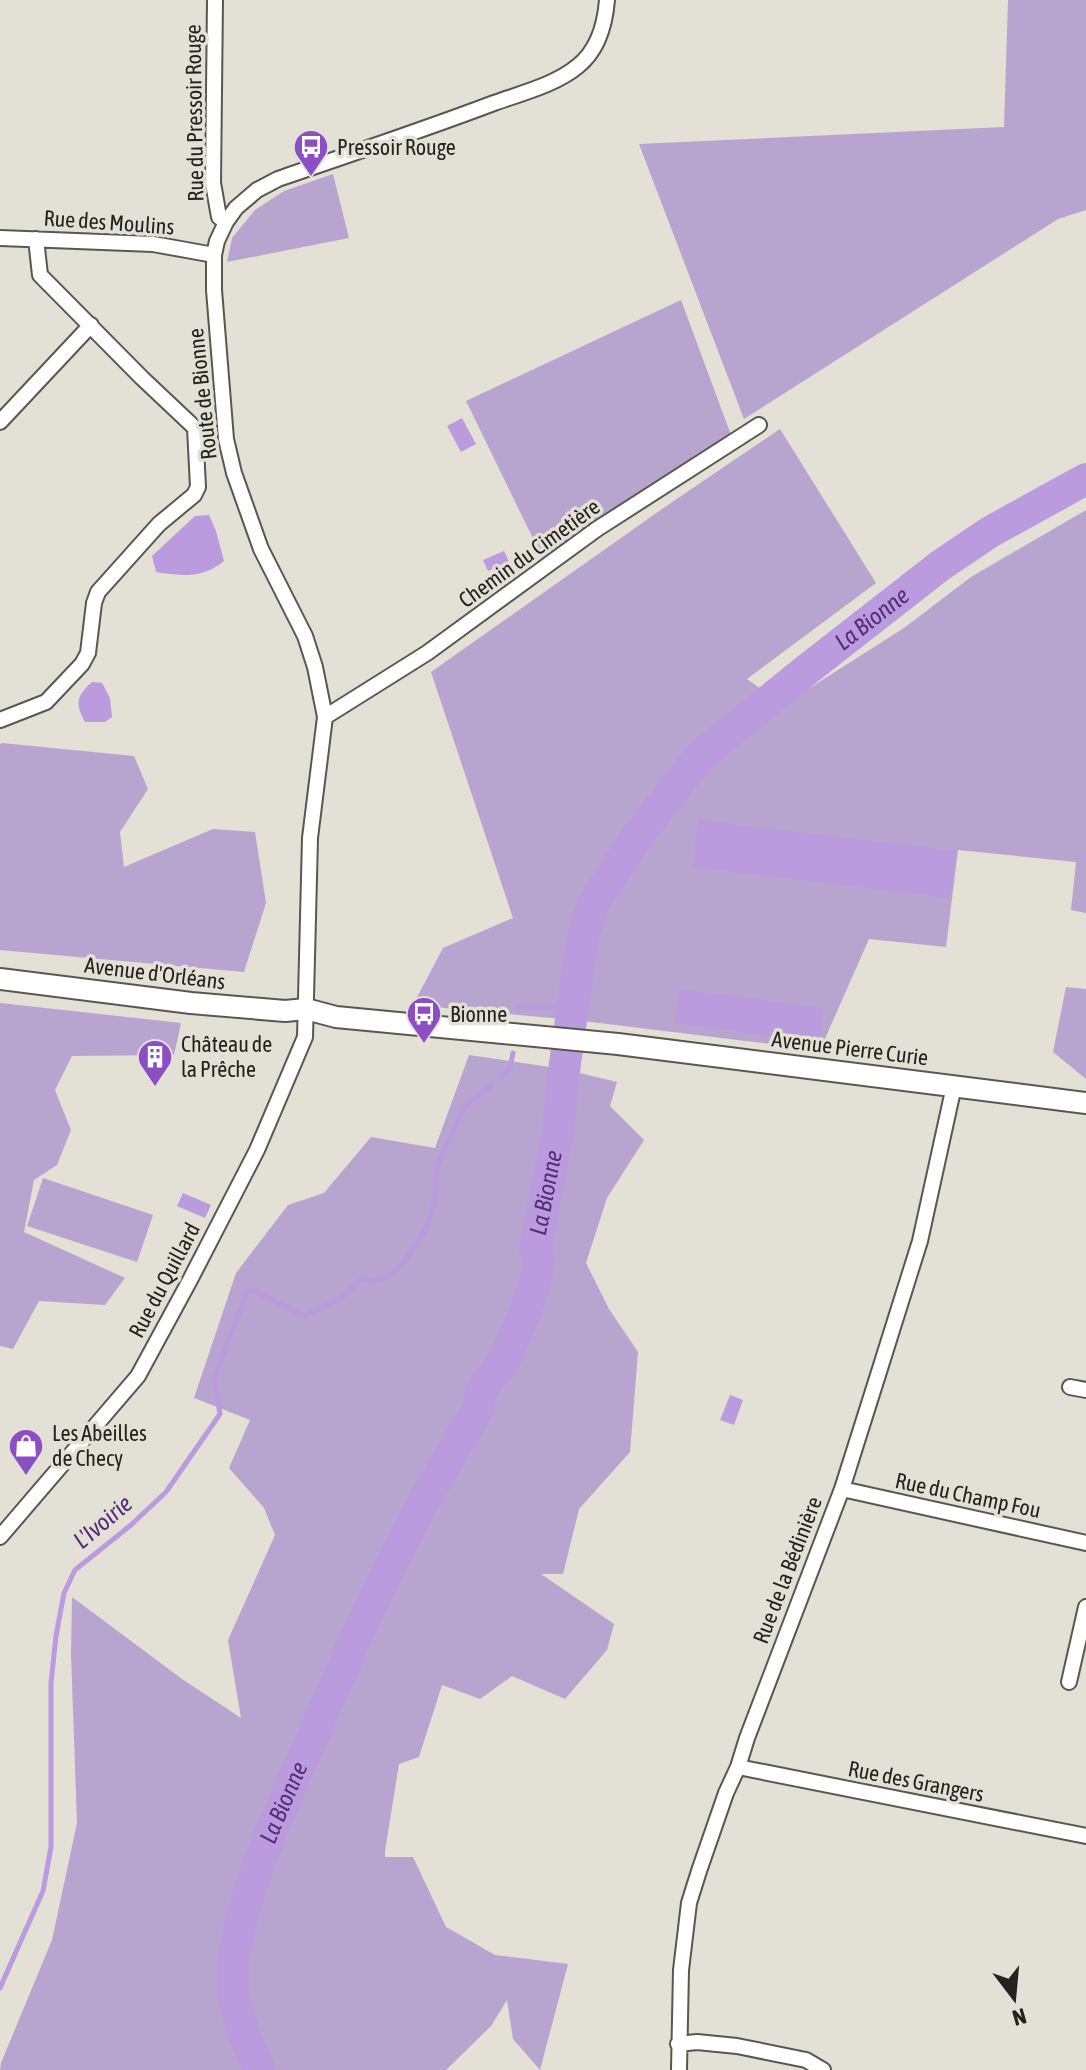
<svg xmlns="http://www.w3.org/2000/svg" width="1086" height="2070" viewBox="0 0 1086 2070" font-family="'Asap Condensed',sans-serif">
  <rect width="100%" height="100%" fill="#e3e0d6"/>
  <path fill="#b7a4cf" d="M1008 0H1086V210L1058 219 744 419 639 144 1004 127Z
    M333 174 349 238 227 262 232 238 255 210 284 191Z
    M681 300 731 435 545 563 466 401Z
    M780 429 876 583 747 679 783 705 904 628 971 577 1086 510V913L1071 910 1076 862 958 850 946 947 869 939 820 1050 583 1021 413 1005 443 948 513 918 431 672 662 509Z
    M2 743 134 756 148 789 120 832 124 867 213 829 255 832 266 903 244 972 0 950V744Z
    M1066 987 1086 989V1079L1053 1052Z
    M0 1003 181 1023 174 1055 72 1056 55 1090 71 1130 57 1165 34 1180 24 1232 125 1278 105 1305 39 1301 13 1349 0 1346Z
    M469 1055 563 1069 617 1082 610 1106 644 1140 607 1198 586 1263 609 1309 638 1352 630 1452 579 1509 563 1574H541L614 1624 607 1650 565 1699 512 1676 480 1699 442 1685 419 1757 399 1764 385 1851V1857H413L446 1927 495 1955 568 1964 540 2070 513 2039 507 2000 491 2026 446 2070H0L1 2063 52 1940 77 1823 71 1654 72 1597 182 1679 241 1718 228 1640 275 1535 264 1508 229 1468 250 1420 194 1398 236 1273 288 1205 324 1193 371 1137 435 1148Z
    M43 1178 153 1215 137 1262 27 1226Z"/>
  <path fill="#ba9bde" d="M462 418 476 444 461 452 447 426Z
    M209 515 216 531 224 561C202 579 182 576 156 572L152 556 195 516Z
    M504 551 509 562 488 571 483 560Z
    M92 682 102 683 110 698 112 717 105 722H85C75 704 76 696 92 682Z
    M698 820 956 851 950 898 693 867Z
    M679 989 823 1008 819 1043 675 1023Z
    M183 1193 211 1205 205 1218 177 1206Z
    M730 1395 743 1400 734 1425 720 1420Z"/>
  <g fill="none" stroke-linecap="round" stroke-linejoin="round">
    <path stroke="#ba9bde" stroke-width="5" d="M518 1007 572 1006
      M501 1078 510 1068 513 1053
      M0 1988 43 1891 51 1847V1683L56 1636 64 1593 75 1570 131 1525 166 1492 220 1414 214 1378 247 1292 253 1290 304 1316 340 1299 363 1278 372 1281 386 1278 401 1266 418 1242 428 1224 434 1204 438 1164 464 1107 492 1085"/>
    <path stroke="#ba9bde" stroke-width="32" id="s1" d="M259 2070C247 2042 234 2014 233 1983 231 1919 274 1824 300 1765 337 1682 372 1597 415 1518 435 1480 458 1444 479 1407 478 1384 494 1378 504 1360 513 1343 541 1277 539 1260 539 1256 537 1253 535 1249L558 1132 564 1071 582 941 593 904 639 834 701 755 809 668 941 565 990 532 1086 479"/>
    <defs>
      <path id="minor" d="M215 0 213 183 219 217 226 222
        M0 238 153 244 214 255
        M0 422 91 325
        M325 717 427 653 597 529 759 425
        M0 720 46 702 82 664 88 653 94 603 98 592 159 524 194 495 198 487 195 428 142 378 40 275 36 239
        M1070 1387 1086 1390
        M842 1489 1086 1543
        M0 1537 138 1376 190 1280 257 1150 305 1037 310 838 325 717 315 667 305 636 261 549 234 473 226 439 214 290V255L217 241 226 222 236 208 257 190 278 179C350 154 423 130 494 103 522 93 555 85 578 66 598 50 605 25 607 0
        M1069 1682 1086 1607
        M738 1767 1086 1836
        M678 2044 697 2042 737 2046 806 2060 823 2070
        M679 2070 681 1970 689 1903 699 1871 726 1793 738 1767 747 1738 842 1489 878 1375 920 1241 954 1086"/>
      <path id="secondary" d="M0 979 191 1003 285 1011 306 1009 336 1017 618 1044 1086 1103"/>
    </defs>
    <use href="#minor" stroke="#5a574f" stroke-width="18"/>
    <use href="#secondary" stroke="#5a574f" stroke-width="24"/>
    <use href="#minor" stroke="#fff" stroke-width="14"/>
    <use href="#secondary" stroke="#fff" stroke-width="20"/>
  </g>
  <defs>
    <symbol id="bus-pin" viewBox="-11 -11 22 30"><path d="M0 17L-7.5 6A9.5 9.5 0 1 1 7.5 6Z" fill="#8b4ec4" stroke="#e3e0d6"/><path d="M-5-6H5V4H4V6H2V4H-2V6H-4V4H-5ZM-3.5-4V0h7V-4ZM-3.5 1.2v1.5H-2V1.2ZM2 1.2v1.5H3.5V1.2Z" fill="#fff"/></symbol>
    <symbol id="building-pin" viewBox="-11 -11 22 30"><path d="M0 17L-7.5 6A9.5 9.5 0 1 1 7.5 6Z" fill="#8b4ec4" stroke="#e3e0d6"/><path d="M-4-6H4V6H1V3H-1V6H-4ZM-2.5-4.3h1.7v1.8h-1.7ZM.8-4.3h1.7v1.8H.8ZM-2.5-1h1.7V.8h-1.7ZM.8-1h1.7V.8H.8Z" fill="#fff"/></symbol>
    <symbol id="shop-pin" viewBox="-11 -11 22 30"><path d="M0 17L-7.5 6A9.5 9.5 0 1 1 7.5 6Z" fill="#8b4ec4" stroke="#e3e0d6"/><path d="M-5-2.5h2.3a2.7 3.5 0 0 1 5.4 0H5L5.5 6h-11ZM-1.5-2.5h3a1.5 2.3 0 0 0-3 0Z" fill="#fff"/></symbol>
  </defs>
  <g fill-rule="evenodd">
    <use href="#bus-pin" x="291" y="127" width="40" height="54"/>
    <use href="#bus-pin" x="404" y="994" width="40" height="54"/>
    <use href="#building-pin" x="135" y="1037" width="40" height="54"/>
    <use href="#shop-pin" x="6" y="1426" width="40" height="54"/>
  </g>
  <g text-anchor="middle" stroke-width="7" stroke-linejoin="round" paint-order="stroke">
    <g font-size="22" fill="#23221e" stroke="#e3e0d6">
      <text transform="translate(194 113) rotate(-91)" y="8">Rue du Pressoir Rouge</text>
      <text transform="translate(109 222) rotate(4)" y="8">Rue des Moulins</text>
      <text transform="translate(202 394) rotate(-96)" y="8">Route de Bionne</text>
      <text transform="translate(529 553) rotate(-36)" y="8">Chemin du Cimetière</text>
      <text transform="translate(155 973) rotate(7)" y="8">Avenue d'Orléans</text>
      <text transform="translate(850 1048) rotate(7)" y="8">Avenue Pierre Curie</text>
      <text transform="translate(164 1280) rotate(-62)" y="8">Rue du Quillard</text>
      <text transform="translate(968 1495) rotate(12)" y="8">Rue du Champ Fou</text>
      <text transform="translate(787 1570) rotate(-69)" y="8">Rue de la Bédinière</text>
      <text transform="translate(916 1781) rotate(11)" y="8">Rue des Grangers</text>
    </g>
    <g font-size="22" fill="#23221e" stroke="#e3e0d6" text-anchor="start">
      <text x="337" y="155">Pressoir Rouge</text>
      <text x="450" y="1022">Bionne</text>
      <text x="181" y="1052">Château de<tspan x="181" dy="25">la Prêche</tspan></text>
      <text x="52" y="1441">Les Abeilles<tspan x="52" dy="25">de Checy</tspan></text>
    </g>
    <g font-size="24" font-style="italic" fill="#552c7b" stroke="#e3e0d6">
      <text dy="8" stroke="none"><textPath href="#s1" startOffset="1648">La Bionne</textPath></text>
      <text dy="8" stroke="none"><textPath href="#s1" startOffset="952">La Bionne</textPath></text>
      <text transform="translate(103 1522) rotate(-40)" y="8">L'Ivoirie</text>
      <text dy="8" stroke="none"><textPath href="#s1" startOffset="280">La Bionne</textPath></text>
    </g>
  </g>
  <g transform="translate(1014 1998) rotate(164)" stroke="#e3e0d6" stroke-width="6" paint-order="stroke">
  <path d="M0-6L14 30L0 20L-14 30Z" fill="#23221e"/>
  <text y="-12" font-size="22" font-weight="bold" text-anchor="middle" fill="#23221e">N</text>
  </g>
</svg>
